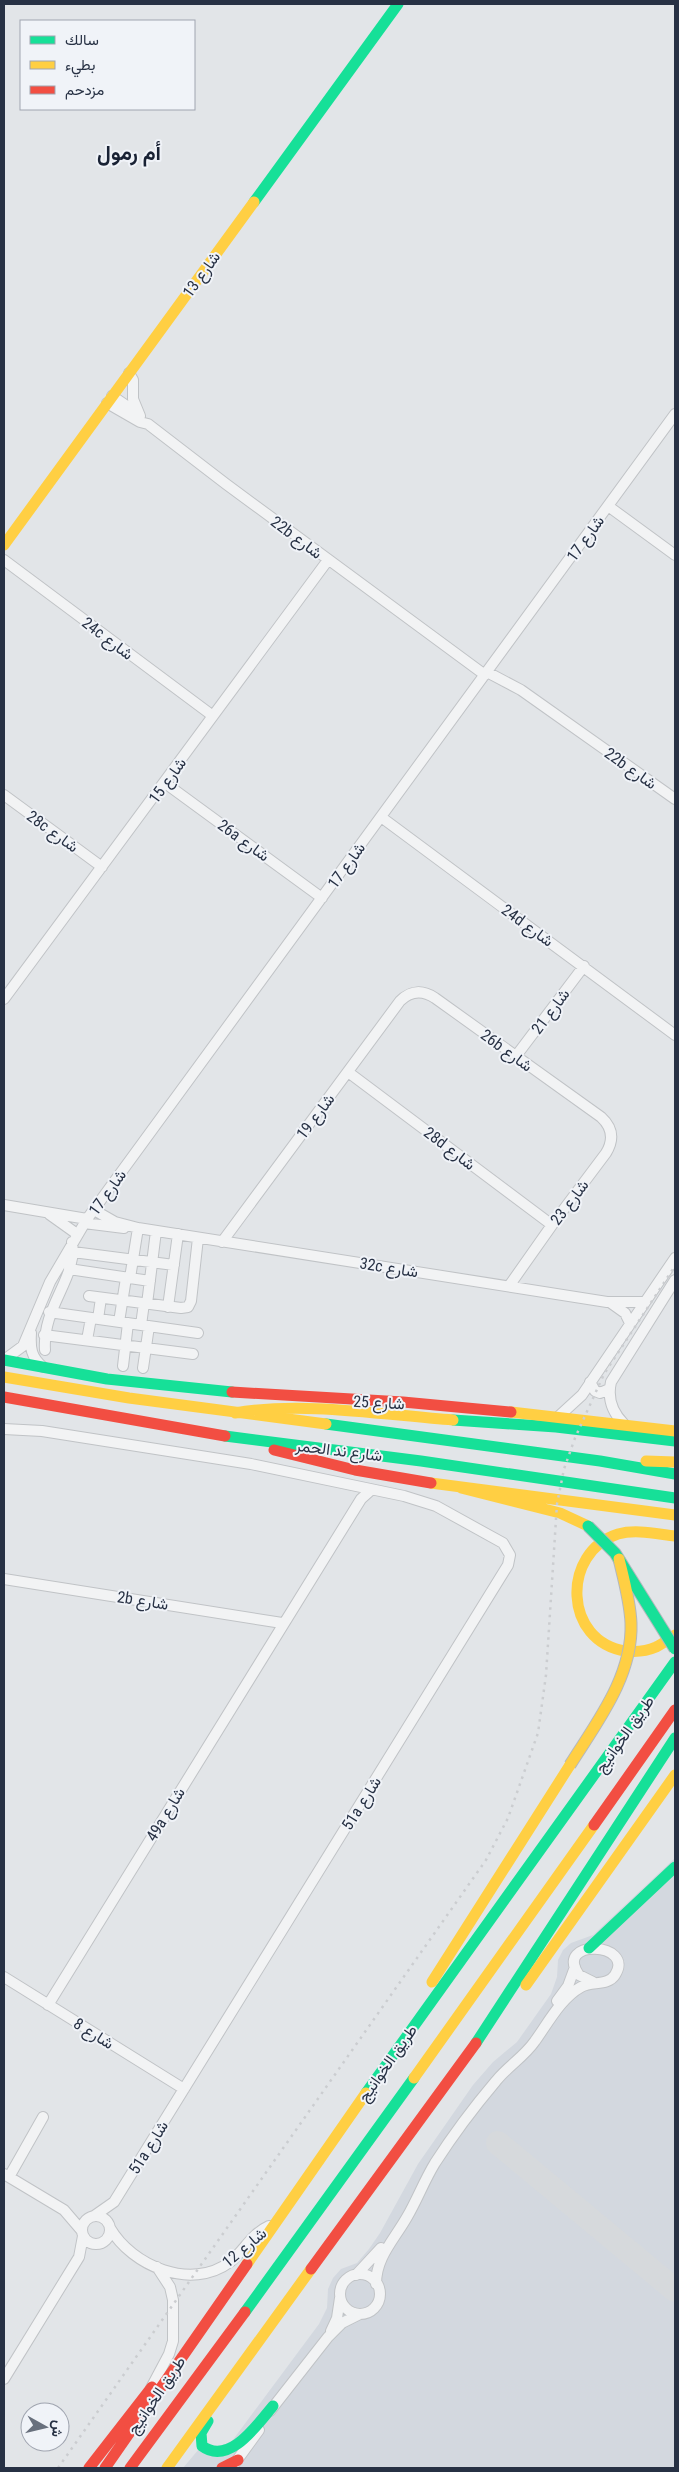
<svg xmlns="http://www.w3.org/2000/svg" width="679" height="2472" viewBox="0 0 679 2472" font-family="'Roboto Condensed',Vazirmatn,sans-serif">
  <rect width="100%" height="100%" fill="#e2e5e8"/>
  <path fill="#d3d8df" d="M675 1858V2468H183L204 2443 211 2450 232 2441 319 2324 327 2308 328 2289 333 2278 341 2269 357 2263 369 2249 380 2233 418 2164 473 2085 493 2062 517 2042 551 1994 557 1977 558 1960 563 1950 571 1943 593 1935Z"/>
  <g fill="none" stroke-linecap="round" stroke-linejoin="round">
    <path stroke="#d6d9dc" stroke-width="24" d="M498 2143 675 2290"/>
    <defs>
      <path id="street" d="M129 373 133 380V399L140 416
        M112 396 137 413
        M107 403 140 422 148 424 226 484 485 675
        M608 506 675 555
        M4 560 213 716
        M487 672 521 690 675 799
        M165 783 322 898
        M4 795 102 867
        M381 817 675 1035
        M4 999 328 560
        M516 1056 584 966
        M348 1072 552 1225
        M4 1205 87 1219
        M94 1210 115 1222 138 1228 607 1302H645
        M49 1214 77 1234
        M84 1223 124 1228
        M222 1242 400 1001C411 990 423 990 435 998L601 1117C613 1128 614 1140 606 1153L552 1225 509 1286
        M73 1252 174 1265
        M69 1269 150 1281
        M130 1278 138 1228
        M89 1296 181 1308 188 1307 191 1301 198 1238
        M611 1303 625 1313 630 1323
        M147 1304 156 1231
        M168 1307 178 1234
        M49 1312 198 1333
        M98 1319 101 1298
        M119 1322 126 1278
        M141 1325 144 1303
        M31 1333C30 1348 31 1357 43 1367
        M44 1335 193 1354
        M87 1340 91 1318
        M45 1350C42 1306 78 1278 72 1242
        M4 1360 23 1346 50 1282 87 1219 675 414
        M123 1366 128 1323
        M143 1368 149 1326
        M590 1382 595 1391 600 1393 609 1389
        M558 1417 582 1395 675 1258
        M624 1424C612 1412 607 1399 611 1382L675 1280
        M4 1429 42 1431 251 1464 404 1496 436 1506 503 1543 510 1555 508 1565 114 2202 94 2216
        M4 1579 282 1623
        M4 1977 184 2089
        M557 2001 568 1986 575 1967
        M48 2005 361 1499 371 1490
        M4 2174 64 2210 82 2231
        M9 2177 43 2117
        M82 2230a14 14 0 1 1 28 0a14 14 0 1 1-28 0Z
        M110 2228C132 2266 191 2291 230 2262 245 2250 250 2235 269 2226
        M340 2294a20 20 0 1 1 40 0a20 20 0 1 1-40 0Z
        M356 2275 381 2248
        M376 2284C376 2257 394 2240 407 2217 417 2200 424 2181 435 2163 453 2135 474 2107 496 2081 508 2066 524 2057 535 2041 548 2023 561 1998 581 1987 592 1981 608 1986 615 1975 636 1942 553 1938 579 1975L593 1982
        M331 2331 337 2318 340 2298
        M4 2379 79 2257 83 2236
        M151 2388 169 2354 173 2341V2300L170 2287 157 2267
        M270 2411 328 2337 342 2323 360 2314
        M235 2463 259 2430"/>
    </defs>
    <use href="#street" stroke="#c0c3c6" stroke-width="12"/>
    <use href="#street" stroke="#f2f3f4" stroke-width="10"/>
    <path stroke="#16e098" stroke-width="11" d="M254 202 398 4
      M4 1360 107 1379 232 1392
      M453 1420 556 1427 675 1441
      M326 1424 600 1461 675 1474
      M225 1436 421 1461 675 1498
      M589 1948 675 1867
      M476 2043 675 1738
      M366 2093 675 1662
      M245 2312 414 2078
      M208 2421 201 2433 202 2446C229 2466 257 2425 273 2406"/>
    <path stroke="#ffcf43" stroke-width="11" d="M4 545 254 202
      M4 1377 129 1398 326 1424
      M511 1412 675 1431
      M235 1413C302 1401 384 1415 453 1420
      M646 1461 675 1462
      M431 1483 675 1515
      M461 1488 560 1513 588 1526
      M675 1536C657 1534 636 1529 618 1534 561 1552 563 1642 626 1651 635 1652 647 1651 656 1647 662 1644 669 1639 675 1635
      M432 1982 570 1765
      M526 1985 675 1775
      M414 2078 594 1825
      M247 2264 366 2093
      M167 2468 311 2269"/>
    <path stroke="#f24e42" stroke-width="11" d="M232 1392 403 1402 511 1412
      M4 1397 225 1436
      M274 1450 355 1470 431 1483
      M594 1825 675 1710
      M311 2269 476 2043
      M89 2468 152 2387
      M105 2468 247 2264
      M130 2468 245 2312
      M222 2468 238 2460"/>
    <path stroke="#cbcdd0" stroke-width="2.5" stroke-dasharray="2.5 5" stroke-linecap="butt" d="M58 2468 486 1860 508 1818 538 1733 546 1675 557 1504 564 1469 575 1438 604 1374 675 1266"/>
    <defs>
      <path id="fast-bridge" d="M588 1526 615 1553 675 1649"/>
      <path id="slow-bridge" d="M570 1765C597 1722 633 1676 631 1623 630 1601 624 1580 619 1559"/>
    </defs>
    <use href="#fast-bridge" stroke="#b4b8bd" stroke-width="13" stroke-linecap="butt"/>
    <use href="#slow-bridge" stroke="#b4b8bd" stroke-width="13" stroke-linecap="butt"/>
    <use href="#fast-bridge" stroke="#16e098" stroke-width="11"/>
    <use href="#slow-bridge" stroke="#ffcf43" stroke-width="11"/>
  </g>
  <g text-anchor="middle" stroke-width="4" stroke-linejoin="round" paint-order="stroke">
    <g font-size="16" fill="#273144" stroke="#f0f3f8">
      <text transform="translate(201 274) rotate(-54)" y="6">شارع 13</text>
      <text transform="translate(297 537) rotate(37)" y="6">22b شارع</text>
      <text transform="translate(585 538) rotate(-54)" y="6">شارع 17</text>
      <text transform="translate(108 638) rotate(37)" y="6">24c شارع</text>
      <text transform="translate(631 768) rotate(35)" y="6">22b شارع</text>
      <text transform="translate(167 780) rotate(-54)" y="6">شارع 15</text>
      <text transform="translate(53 831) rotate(36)" y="6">28c شارع</text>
      <text transform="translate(244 840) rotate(36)" y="6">26a شارع</text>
      <text transform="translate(346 865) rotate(-54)" y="6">شارع 17</text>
      <text transform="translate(528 925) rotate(36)" y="6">24d شارع</text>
      <text transform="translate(550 1011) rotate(-53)" y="6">شارع 21</text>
      <text transform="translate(507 1050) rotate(36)" y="6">26b شارع</text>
      <text transform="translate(315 1116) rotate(-53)" y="6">شارع 19</text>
      <text transform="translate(450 1148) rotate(37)" y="6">28d شارع</text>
      <text transform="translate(107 1192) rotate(-54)" y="6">شارع 17</text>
      <text transform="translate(569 1202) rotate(-53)" y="6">شارع 23</text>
      <text transform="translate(389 1267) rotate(9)" y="6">32c شارع</text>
      <text transform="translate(379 1402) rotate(3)" y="6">شارع 25</text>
      <text transform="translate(339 1450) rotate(7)" y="6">شارع ند الحمر</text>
      <text transform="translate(143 1600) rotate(9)" y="6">2b شارع</text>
      <text transform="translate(624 1734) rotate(-55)" y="6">طريق الخوانيج</text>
      <text transform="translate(361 1803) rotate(-58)" y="6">51a شارع</text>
      <text transform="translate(165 1814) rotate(-59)" y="6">49a شارع</text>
      <text transform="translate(94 2033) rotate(32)" y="6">شارع 8</text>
      <text transform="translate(387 2063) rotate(-55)" y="6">طريق الخوانيج</text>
      <text transform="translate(148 2147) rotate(-58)" y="6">51a شارع</text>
      <text transform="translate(244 2247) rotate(-40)" y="6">شارع 12</text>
      <text transform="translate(156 2395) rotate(-56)" y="6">طريق الخوانيج</text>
    </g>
    <g font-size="21" font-weight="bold" fill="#192234" stroke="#f0f3f8">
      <text x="129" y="160">أم رمول</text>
    </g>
  </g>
  <rect width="679" height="2472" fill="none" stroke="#273144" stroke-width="10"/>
  <rect x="20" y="20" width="175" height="90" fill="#f0f3f8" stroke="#a0a5b0"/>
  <rect x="30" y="36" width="25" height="8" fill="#16e098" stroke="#a0a5b0"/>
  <text x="65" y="45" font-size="15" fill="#273144">سالك</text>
  <rect x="30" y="61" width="25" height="8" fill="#ffcf43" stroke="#a0a5b0"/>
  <text x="65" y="70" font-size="15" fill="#273144">بطيء</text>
  <rect x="30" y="86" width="25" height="8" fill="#f24e42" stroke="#a0a5b0"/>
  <text x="65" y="95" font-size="15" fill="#273144">مزدحم</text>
  <g transform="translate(45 2427) rotate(98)"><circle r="24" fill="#f0f3f8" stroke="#a0a5b0"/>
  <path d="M0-4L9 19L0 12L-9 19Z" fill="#68707d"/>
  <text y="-8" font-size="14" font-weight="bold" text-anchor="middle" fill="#273144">ش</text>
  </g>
</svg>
